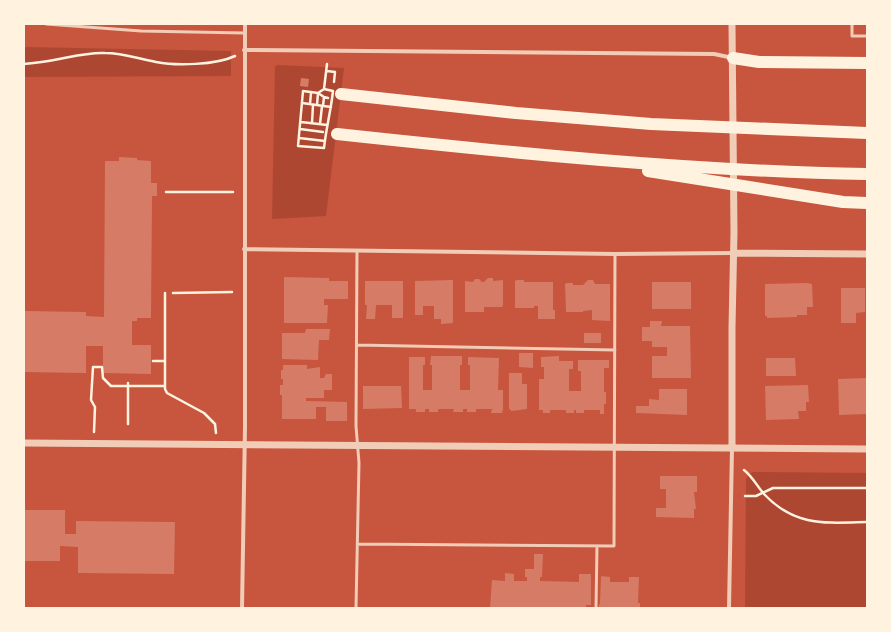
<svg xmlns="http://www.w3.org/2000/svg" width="891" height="632" viewBox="0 0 891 632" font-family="Arial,sans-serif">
  <rect width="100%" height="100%" fill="#c8553d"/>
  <path fill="#ae4732" d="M24 47 231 51V76L24 77Z
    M278 65 344 68 326 216 272 219 275 66Z
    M753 472 867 473V608H745L746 479 749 474Z"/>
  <path fill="#d67c66" d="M301 78 309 79 308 87 300 86Z
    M119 157 137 158V160L151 161V183H157V196H152L151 318H137V321H132V345H151V374L103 373V346H86V373L24 372V311L86 312V316L104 317 105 161H119Z
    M284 277 329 278V281H348V299H324V305H328L327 323H284Z
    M488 278H493V281L503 280V305L502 307H484V312H465V281L473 282 475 279H479L482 282H484Z
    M453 280V323L441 324V319H434V306H423V315H415V281Z
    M517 280H524V282H553V310H555V319H538V306H534V308H515V281Z
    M588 280H593L595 284H610V321L592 320V310L583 311V312H566L565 284 567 283H573V285H583Z
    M365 281H403V318H392V305H376L375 319H366L367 305H365Z
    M652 282H691V309H652Z
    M807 283 812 284 813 307H807V315H797V317L767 318V316H765V284Z
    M841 288H865V312L856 313V323H841Z
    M650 321H662L661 326H690L691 378H652V356H667V347H652V341H642V327H650Z
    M306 329H330L329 340H319L318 360 282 359V333H305Z
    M584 333H601V343H584Z
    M519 353H533V368L519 367Z
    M431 356H462V365H460V390H470V365H468V357L499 358 498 390H503V409L502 413H491L492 409H476V412H467V409H463V412H453L454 409H438V412H429V409H425V412H416V409H409V357H425V365H423V390H432V365H430Z
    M559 356V361H573V369H569V391H581V371H578V360H609V368H604V392H606V404H604V414H600V410H584V413H576V410H574V413H566V410H550V413H543V410H539V379H544V367H541V357Z
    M766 358H795L796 376H766Z
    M283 365H307V369L320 367V378H324L326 374H332V390H324V398H306V401L347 402V421H326V407H316V419H282V395H280V385H283V379H281V370H283Z
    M509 373H522V384H527V409L511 411V410L509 409Z
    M867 378V414L839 415 838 379Z
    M808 385 809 402H806V411H798L799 419 766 420 765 386Z
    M363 386H401L402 408 363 409Z
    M659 389H687V415L636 413V406H649V399L659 400Z
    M660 476H697V492H694L696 509H694V518L656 517V508H666V489H660Z
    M24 510H65V534H76V521L175 522 174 574 78 573V547L60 546V561H24Z
    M534 554H543L542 577H540V581L579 582V574H591V605H586V608H490L492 580 505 581V573L514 574V581H527V577H525V569H534Z
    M601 576 610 577V582H629V577H639L638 603H640V608H599V604H600Z"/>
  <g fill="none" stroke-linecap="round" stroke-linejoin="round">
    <path stroke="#fff3e0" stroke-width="2.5" d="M24 64C34 63 44 62 54 60 71 57 88 52 105 53 123 53 139 59 156 62 176 66 216 65 235 56
      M327 71 335 72 334 82
      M324 89 333 91C331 110 326 129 324 148L298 146 303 91 318 93Z
      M324 89 327 64
      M302 103 331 107
      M310 104 311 93
      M317 105 318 93 324 97 328 98
      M323 106 324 97
      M301 122 327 125
      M312 123 313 105
      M320 124 322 106
      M300 129 323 132
      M299 138 325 141
      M166 192H233
      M165 293V389L167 393 204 413 215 424 216 433
      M173 293 232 292
      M153 361H165
      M128 424V383
      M94 432 95 407 91 400 93 367H102L103 378 111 386H165
      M744 470C752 476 757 486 764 494 795 527 826 523 867 522
      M745 496H756L773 488H867"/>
    <path stroke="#f1ccb7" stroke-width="3" d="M46 24 141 31 244 33
      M852 24V36H867
      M357 345 615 350
      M358 544 614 546 615 254
      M356 608 359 463 356 426 357 251
      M596 608 597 546"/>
    <path stroke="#f1ccb7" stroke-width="4" d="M244 50 714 54 733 58
      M244 249 615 254 733 253
      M242 608 245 427V24
      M729 608 732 448"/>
    <path stroke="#f1ccb7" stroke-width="7" d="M733 253 867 254
      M24 443 867 449
      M732 448V328L734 232 732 24"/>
    <path stroke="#fff3e0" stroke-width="12" d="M733 58 759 62 867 63
      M341 94 516 113 651 124 867 133
      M337 134C513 153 689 171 867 174
      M648 171 843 202 867 203"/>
  </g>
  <rect width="891" height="632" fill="none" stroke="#fff3e0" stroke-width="50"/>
</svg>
